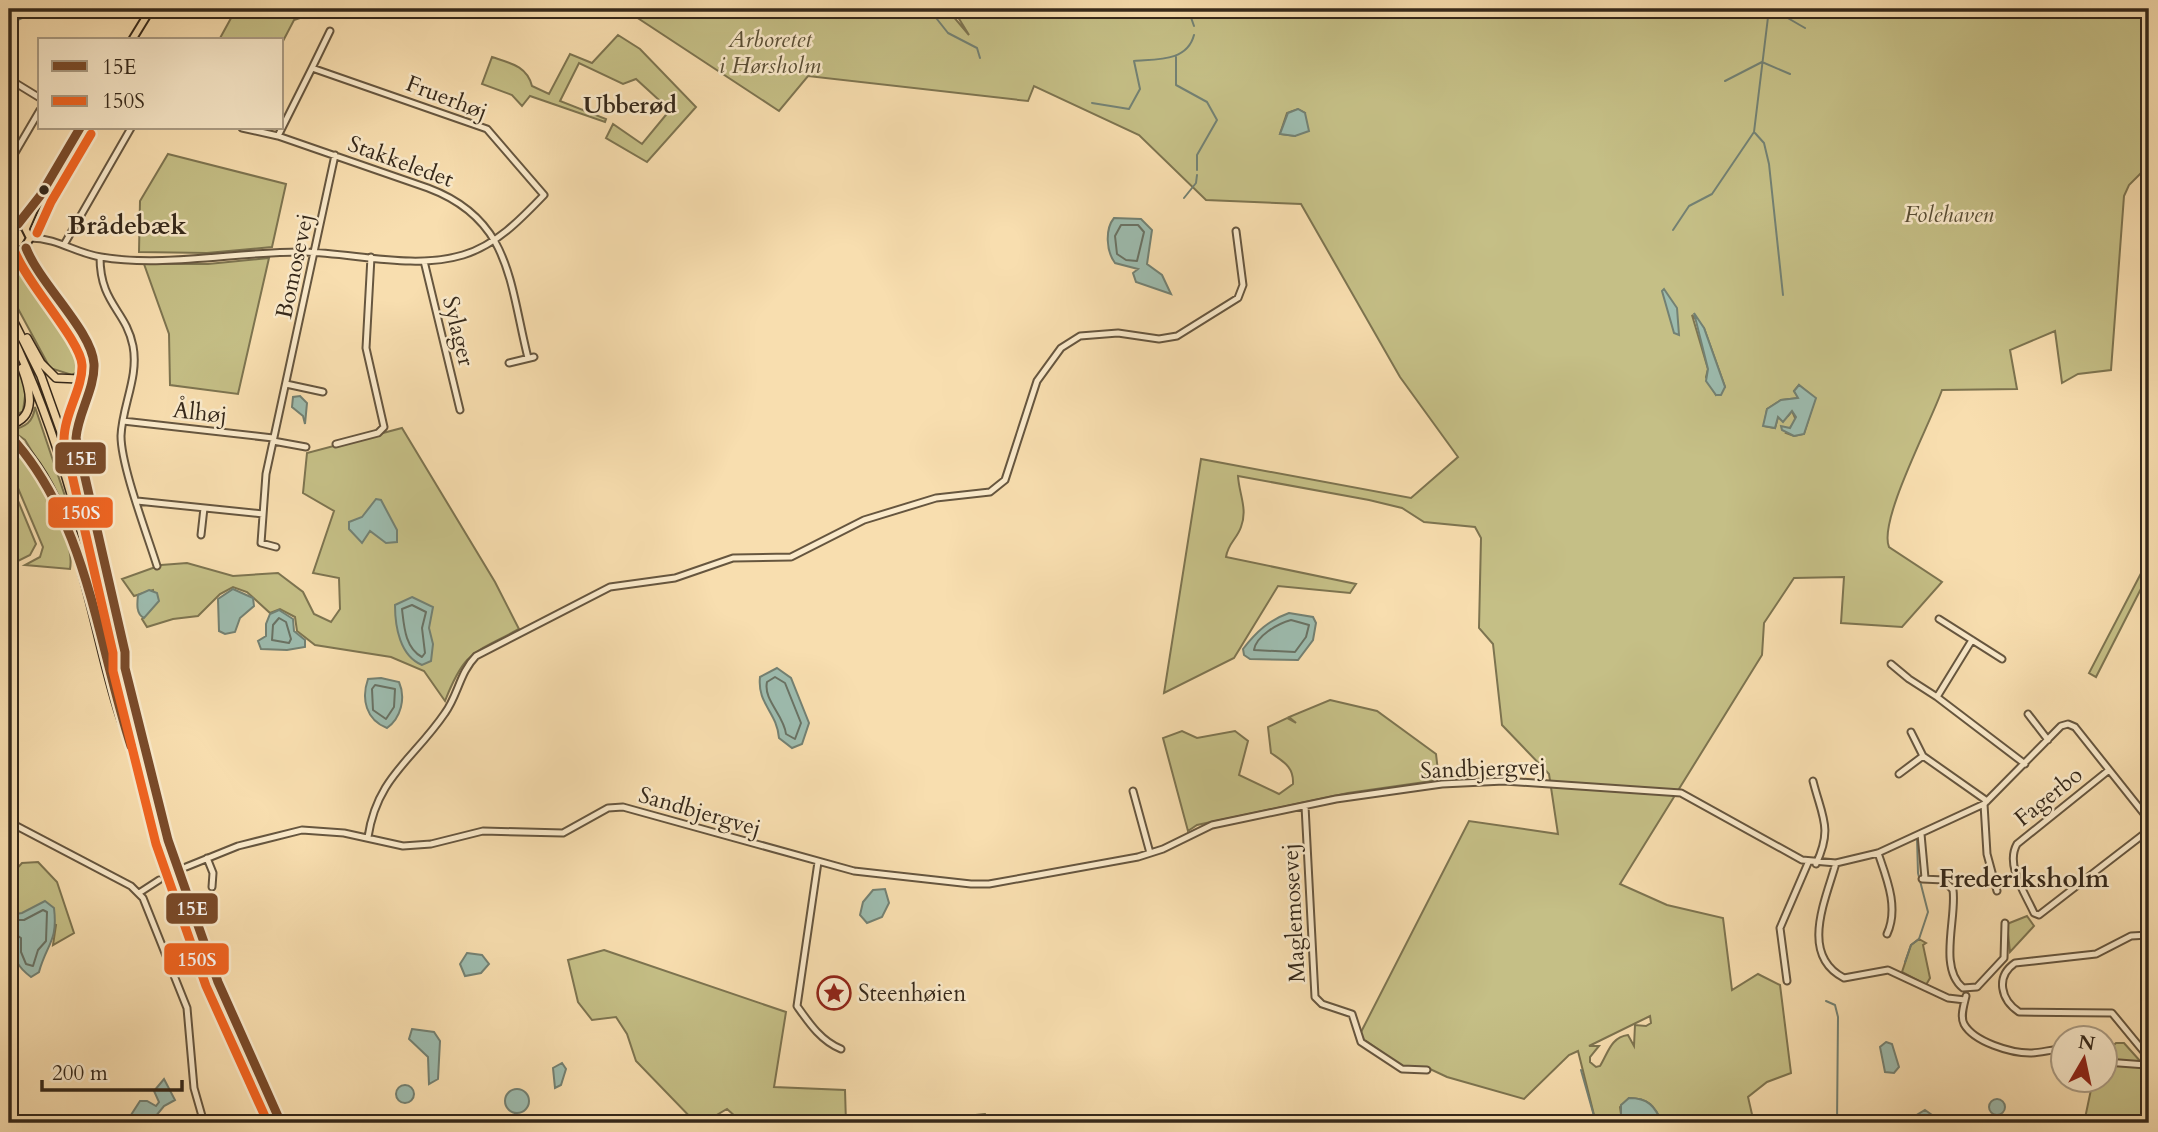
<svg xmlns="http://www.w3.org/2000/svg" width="2158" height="1132" viewBox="0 0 2158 1132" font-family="Cardo,serif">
  <rect width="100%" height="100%" fill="#f8deaf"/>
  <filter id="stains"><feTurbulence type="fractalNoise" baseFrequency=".00286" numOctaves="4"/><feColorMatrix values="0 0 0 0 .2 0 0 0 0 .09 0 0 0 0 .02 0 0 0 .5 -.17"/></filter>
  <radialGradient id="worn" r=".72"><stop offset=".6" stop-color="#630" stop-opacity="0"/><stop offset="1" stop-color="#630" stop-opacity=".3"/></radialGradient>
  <path fill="#c5bf86" stroke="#7d7450" stroke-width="2" fill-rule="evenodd" d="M236 9H306V16L294 20 282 43V40H219Z
    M624 9H947L969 35 953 9H2149V165L2129 185 2124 196 2111 370 2078 374 2062 383 2055 331 2010 350 2017 389 1942 390C1931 422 1878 521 1889 547L1942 582 1902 627 1841 623 1844 577 1794 578 1764 623 1762 655 1620 884 1667 905 1723 918 1732 990 1758 974 1780 985 1791 1073 1767 1082 1748 1097 1754 1123H1662C1655 1106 1648 1098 1629 1098L1620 1107 1621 1114 1615 1123H1596L1578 1051 1569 1055 1524 1099 1447 1077 1428 1068 1403 1067 1359 1036 1469 821 1558 834 1549 774 1502 725 1493 644 1479 628 1481 538 1475 527 1424 522 1402 508 1369 500 1238 476C1239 494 1248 509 1241 527 1237 539 1228 543 1226 557L1356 584 1350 593 1278 586 1234 658 1164 693 1201 459 1411 498 1458 457 1400 377 1301 204 1206 200 1139 135 1034 86 1028 101 808 76 779 111ZM1298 109 1305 113 1295 136 1280 134 1287 113ZM1692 315 1704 328 1725 387 1716 395 1706 377 1708 369ZM1799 385 1815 398 1804 434 1794 436 1786 433 1796 420 1792 411 1788 416 1778 417 1775 428 1764 426 1767 409 1781 400 1799 398 1794 391ZM1650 1016 1651 1023 1646 1026 1635 1025 1634 1046 1628 1035C1611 1037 1608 1053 1600 1066L1596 1067 1590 1062V1057L1599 1046H1589Z
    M618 35 640 49 696 107 647 162 606 138 613 124 642 144 670 110 636 79 623 84 579 63 560 101 606 119 605 122 530 96 522 106 512 95 482 84 492 57C510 63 527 66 532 86L549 94 570 54 592 63Z
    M168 154 286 184 272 247 207 253 139 252 140 201Z
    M269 258 238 394 170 385 169 334 144 264H208Z
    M15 263 22 265 84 344C89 359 86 367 72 375L50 368 9 292V266Z
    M9 347 26 389 23 411 9 419Z
    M35 407 66 499 60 498 25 440 11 430C26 427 33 422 35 407Z
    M402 428 495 582 519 629C473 654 465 650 445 701L424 671 391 657 315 645 297 631 295 617 280 609 270 613 247 592 233 587 220 594 198 616 173 619 147 627 142 619 155 603 153 590 134 596 122 579 161 565 187 563 233 576 278 573 303 592 314 614 331 622 340 609 339 578 313 573 334 511 303 493 307 453Z
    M10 441C32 464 76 536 70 569L25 565 40 557 43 547 9 467Z
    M9 479 36 544 30 555 12 564 14 553 9 540Z
    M2149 558V573L2096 677 2089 673Z
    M1330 700 1377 711 1436 754 1439 780 1348 793 1197 825 1188 831 1163 738 1182 731 1197 738 1235 731 1248 741 1239 775 1279 794 1293 784C1294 767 1284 762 1271 753L1268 727 1287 718 1296 723 1289 717Z
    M38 862 57 882 74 933 53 945 56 925 16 913 9 894V872L12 874 22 863Z
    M2027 916 2034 926 2010 952 2007 924Z
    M1919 939 1926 943 1923 945 1930 978 1926 985 1902 972 1911 945Z
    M604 950 786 1012 774 1087 845 1090 846 1123H737L736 1117 727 1109 703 1123H696L636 1061 627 1034 616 1017 592 1020 578 1002 568 960Z
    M2116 1043H2124L2149 1071V1123H2084L2093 1080H2106V1052Z
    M985 1114 989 1123H891C922 1117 954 1118 985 1114Z"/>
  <path fill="#9dbcaf" stroke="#738173" stroke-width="2" d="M9 9H42L9 24Z
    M1298 109 1305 113 1309 131 1295 136 1280 134 1288 113Z
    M1114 218 1141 219 1152 230 1147 264 1162 275 1171 294 1136 282 1133 273 1138 269 1115 263C1106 251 1105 229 1114 218Z
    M1664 289 1677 308 1679 335 1674 333 1662 291Z
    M1694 313 1704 328 1725 387 1721 395H1716L1706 381 1708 369Z
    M1799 385 1816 398 1804 434 1794 436 1782 430 1781 426 1790 428 1796 417 1792 411 1783 422 1778 417 1775 428 1763 426 1767 409 1781 400 1798 398 1794 391Z
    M300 396 307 403 305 424 303 416 292 407 293 397Z
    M376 499 381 500 397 530V542L386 543 370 531 362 543 349 529V522L362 517Z
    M233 589 253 598 254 606 240 618 235 632 225 634 219 631 218 599Z
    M149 590 157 593 159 601 144 618C136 614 137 604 138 595Z
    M412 597 433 607 429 628 433 644 431 661 422 665C400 656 395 627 395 605Z
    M279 610 293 619 294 631 305 640V647L287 650 261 649 258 641 266 636V624L270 614Z
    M1289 613 1313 617 1316 623 1313 640 1298 660 1250 659 1244 655 1243 649C1256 632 1269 620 1289 613Z
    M777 668 791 678 809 723 802 744 792 748 779 738C777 712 757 704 760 677Z
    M381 678 399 682C406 698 401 718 387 728 366 720 361 699 368 679Z
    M885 889 889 903 882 917 867 923 860 915 863 902 873 890Z
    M45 901 54 908C58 942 47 943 39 972L31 977C19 968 11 958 16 942L9 934V915L22 913Z
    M467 953 482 955 489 964 481 973 465 976 460 964Z
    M412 1029 434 1032 440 1041 438 1079 429 1084 428 1057 409 1039Z
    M1886 1042 1892 1044 1899 1067 1894 1073 1885 1072 1880 1047Z
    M562 1063 566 1069 561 1085 555 1088 553 1068Z
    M164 1079 175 1100 164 1106 151 1122 133 1123 131 1115 140 1101H147L156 1106 159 1102 154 1091Z
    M396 1094a9 9 0 1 1 18 0a9 9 0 1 1-18 0Z
    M505 1101a12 12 0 1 1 24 0a12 12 0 1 1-24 0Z
    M1629 1098C1648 1098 1655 1106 1662 1123H1615L1621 1114V1105Z
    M1989 1107a8 8 0 1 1 16 0a8 8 0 1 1-16 0Z
    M1925 1110 1932 1115 1931 1123H1914L1910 1119Z"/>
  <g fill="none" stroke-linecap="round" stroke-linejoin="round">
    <path stroke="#697264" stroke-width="2" d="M1121 225H1138L1144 232 1137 261 1126 260 1117 254 1115 236Z
      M412 605 426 612 422 628 425 653 422 657C405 648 404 626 402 609Z
      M279 618 286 622 291 639 289 643 272 640 273 625Z
      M1291 620 1309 625 1306 637 1295 652 1254 650C1256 636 1277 624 1291 620Z
      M775 677 785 683 801 723 795 739 786 734C784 715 763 700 767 682Z
      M375 685 395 689 394 707 386 719 373 710 372 689Z
      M9 920H24L43 910 47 912 46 941 38 950 33 966 26 964 21 952V938L9 930"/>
    <path stroke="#738173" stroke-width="2" d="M929 9 948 33 977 48 980 58
      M1188 9 1194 26
      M1772 9 1805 28
      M1176 57V85L1207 102 1217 120 1197 155V170
      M1725 81 1762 62 1790 74
      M1092 103 1129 109 1140 89 1134 61C1156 59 1187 62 1194 35
      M1755 133 1764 143 1769 164 1783 295
      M1184 198 1196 183 1197 175
      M1673 230 1689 206 1712 194 1754 132 1769 9
      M1905 962 1911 945 1919 939 1928 912 1918 873 1917 838
      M1826 1001 1835 1005 1838 1017 1837 1123
      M1581 1070 1596 1123"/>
    <path stroke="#d1ba91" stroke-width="5" stroke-dasharray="5 2.5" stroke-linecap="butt" d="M159 880 186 867"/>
    <defs>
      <path id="minor" d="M312 68 330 31
        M9 79 40 98
        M242 128 278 136 428 188C511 219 509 282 528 358
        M9 163 40 110
        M30 238C58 238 75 253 101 257 165 268 240 251 304 252 355 253 413 270 463 255 496 245 520 220 544 195L487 129 312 68 278 136
        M65 243 131 128
        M100 257C100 304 126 310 133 346 139 377 122 406 121 436 121 466 147 534 157 566
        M424 261 460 410
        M509 363 534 357
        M286 384 323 392
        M123 421 273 438
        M273 441 306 447
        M336 444 378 433 384 427 366 348 371 257
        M137 501 263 514
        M201 535 204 508
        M276 547 261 543 266 474 335 155
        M1939 619 2002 659
        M1972 640 1937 697 2025 764
        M1891 664 1909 679 1937 697
        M2028 714 2048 740
        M1911 732 1923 756
        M2109 770 2017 844C2005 865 2025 893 2034 913L2039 915 2149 830
        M1899 774 1923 756 1987 801
        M1813 781C1822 817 1833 828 1816 864
        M1133 791 1150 853
        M1984 804 1987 854 1997 891
        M1305 806 1315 997 1322 1004 1352 1014 1361 1042 1402 1069 1427 1070
        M9 822 131 886 143 898 187 1008 194 1088 204 1123
        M1921 834 1925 878
        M368 837C377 777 413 760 445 713 458 695 460 672 476 656L610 587 675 578 733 558 791 557 864 520 936 498 990 492 1005 480 1037 381 1061 348 1080 336 1118 333 1159 339 1177 336 1238 298 1243 285 1236 231
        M1878 853C1887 879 1899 908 1887 934
        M207 858 213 873 212 887
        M818 862 797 1006C809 1023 821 1041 841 1049
        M1836 863C1826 899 1799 955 1844 978L1888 970 1948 998 1965 1000
        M186 867 238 846 302 830 344 833 403 846 431 844 483 831 563 833 608 808 623 807 854 871 971 884H989L1138 857 1163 849 1212 825 1336 799 1442 784 1504 781 1681 793 1802 860 1836 863 1878 853 1984 804 2061 726 2068 724 2075 727 2149 820
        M1922 879 1944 880 1953 890C1957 917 1938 968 1963 988L1977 987 2004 958 2005 923
        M139 893 159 880
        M2149 935 2131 936 2096 954 2015 963C1995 977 2001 1000 2019 1012L2112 1013 2149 1058
        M1787 981 1780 928 1808 863
        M1966 996C1964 1005 1960 1016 1964 1024 1974 1042 2011 1053 2030 1053 2041 1053 2052 1049 2064 1049
        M2106 1062 2146 1065 2149 1059"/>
      <path id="major" d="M132 40 151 9
        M18 224 34 203
        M9 225 24 226 30 238 23 250 9 251
        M26 228 40 196 80 128"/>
      <path id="highway" d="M26 248 33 269
        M17 252 87 340C104 373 76 403 76 438L124 650
        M9 312 41 376 82 491 154 791 183 889 218 982 281 1123
        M9 330C84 482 105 651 148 813 176 920 222 1022 268 1123
        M27 338 41 363 56 378 79 379 88 371 91 361
        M9 425C38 418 30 390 22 368
        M9 435C79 489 93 643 122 722"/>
    </defs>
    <use href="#minor" stroke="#66563f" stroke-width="9"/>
    <use href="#major" stroke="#35281a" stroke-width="10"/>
    <use href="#highway" stroke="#35281a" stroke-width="10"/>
    <use href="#minor" stroke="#faeacb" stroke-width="5"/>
    <use href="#major" stroke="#f8deaf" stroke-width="6"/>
    <use href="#highway" stroke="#f8deaf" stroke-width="7"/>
    <defs>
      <path id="bus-1" d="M18 224 40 196 80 128
        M26 248C40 284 92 331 94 364 95 389 78 413 76 438L125 652V668L168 840 218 982 281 1123
        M9 435C87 518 97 642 131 746"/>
      <path id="bus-2" d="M37 233 51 202 91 134
        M15 252C27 284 81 341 82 365 83 388 64 414 64 440L113 653V671L156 844 206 986 268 1123"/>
    </defs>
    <use href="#bus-1" stroke="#faeacb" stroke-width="14"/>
    <use href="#bus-2" stroke="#faeacb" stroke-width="14"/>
    <use href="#bus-1" stroke="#7a4b2a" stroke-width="9"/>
    <use href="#bus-2" stroke="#f26522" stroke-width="9"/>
  </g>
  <defs>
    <symbol id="sight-ring" viewBox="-11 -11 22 22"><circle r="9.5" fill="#faeacb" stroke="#8f2418" stroke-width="1.5"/><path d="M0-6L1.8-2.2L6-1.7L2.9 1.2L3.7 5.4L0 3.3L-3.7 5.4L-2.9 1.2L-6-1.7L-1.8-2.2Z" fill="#8f2418"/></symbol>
  </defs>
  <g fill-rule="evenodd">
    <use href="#sight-ring" x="815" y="974" width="38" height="38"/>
  </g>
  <circle fill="#35281a" stroke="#faeacb" stroke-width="2.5" cx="44" cy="190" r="6"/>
  <g text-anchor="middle" stroke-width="5" stroke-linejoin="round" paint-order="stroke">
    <g font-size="23" font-style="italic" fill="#594e35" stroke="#faeacb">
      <text x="770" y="47">Arboretet<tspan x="770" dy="26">i Hørsholm</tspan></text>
      <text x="1949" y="222">Folehaven</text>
    </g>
    <g font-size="23" fill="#35281a" stroke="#faeacb">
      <text transform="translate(447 97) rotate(21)" y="8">Fruerhøj</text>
      <text transform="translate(401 161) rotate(20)" y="8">Stakkeledet</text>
      <text transform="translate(294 266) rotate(-78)" y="8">Bomosevej</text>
      <text transform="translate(459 331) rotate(76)" y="8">Sylager</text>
      <text transform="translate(200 412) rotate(6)" y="8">Ålhøj</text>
      <text transform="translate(1483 768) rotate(-2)" y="8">Sandbjergvej</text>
      <text transform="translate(2048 796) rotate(-39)" y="8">Fagerbo</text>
      <text transform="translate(700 811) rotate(16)" y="8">Sandbjergvej</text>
      <text transform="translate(1293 913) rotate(-93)" y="8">Maglemosevej</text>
    </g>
    <g font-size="23" fill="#35281a" stroke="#faeacb" text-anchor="start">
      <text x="858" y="1001">Steenhøien</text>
    </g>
    <g font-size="24" font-weight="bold" fill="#35281a" stroke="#faeacb">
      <text x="630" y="113">Ubberød</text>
    </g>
    <g font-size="26" font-weight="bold" fill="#35281a" stroke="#faeacb">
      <text x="127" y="234">Brådebæk</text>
      <text x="2024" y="887">Frederiksholm</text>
    </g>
  </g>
  <g stroke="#faeacb" stroke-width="2.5">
    <rect x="54" y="441" width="53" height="34" rx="7" fill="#7a4b2a"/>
    <rect x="47" y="496" width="67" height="33" rx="7" fill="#f26522"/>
    <rect x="165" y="892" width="54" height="33" rx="7" fill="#7a4b2a"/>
    <rect x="163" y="942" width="67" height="34" rx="7" fill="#f26522"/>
  </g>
  <g font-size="19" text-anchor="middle" font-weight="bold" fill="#fff">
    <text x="81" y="465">15E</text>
    <text x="81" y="519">150S</text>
    <text x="192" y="915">15E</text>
    <text x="197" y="966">150S</text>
  </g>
  <rect width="2158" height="1132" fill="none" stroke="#f8deaf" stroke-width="35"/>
  <rect x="10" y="10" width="2137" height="1111" fill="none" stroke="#35281a" stroke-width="3.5"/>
  <rect x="18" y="18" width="2123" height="1097" fill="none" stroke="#35281a" stroke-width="2"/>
  <rect x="38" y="38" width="245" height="91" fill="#faeacb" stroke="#ab9c84" stroke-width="2"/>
  <rect x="52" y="61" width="35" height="10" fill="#7a4b2a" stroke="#ab9c84" stroke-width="2"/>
  <text x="102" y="74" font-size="21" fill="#35281a">15E</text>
  <rect x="52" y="96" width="35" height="10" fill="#f26522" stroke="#ab9c84" stroke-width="2"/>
  <text x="102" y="108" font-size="21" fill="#35281a">150S</text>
  <g transform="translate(2084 1059) rotate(9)"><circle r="33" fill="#faeacb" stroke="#ab9c84" stroke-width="2"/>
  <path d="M0-5L12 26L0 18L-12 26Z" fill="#8f2418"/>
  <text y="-10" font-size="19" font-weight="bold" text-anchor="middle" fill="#35281a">N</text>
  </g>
  <path d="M42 1080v10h140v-10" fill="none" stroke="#35281a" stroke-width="3.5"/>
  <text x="52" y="1080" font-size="21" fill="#35281a" stroke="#faeacb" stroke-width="5" paint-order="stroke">200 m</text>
  <rect width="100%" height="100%" filter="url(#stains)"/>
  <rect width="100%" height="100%" fill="url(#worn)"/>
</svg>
